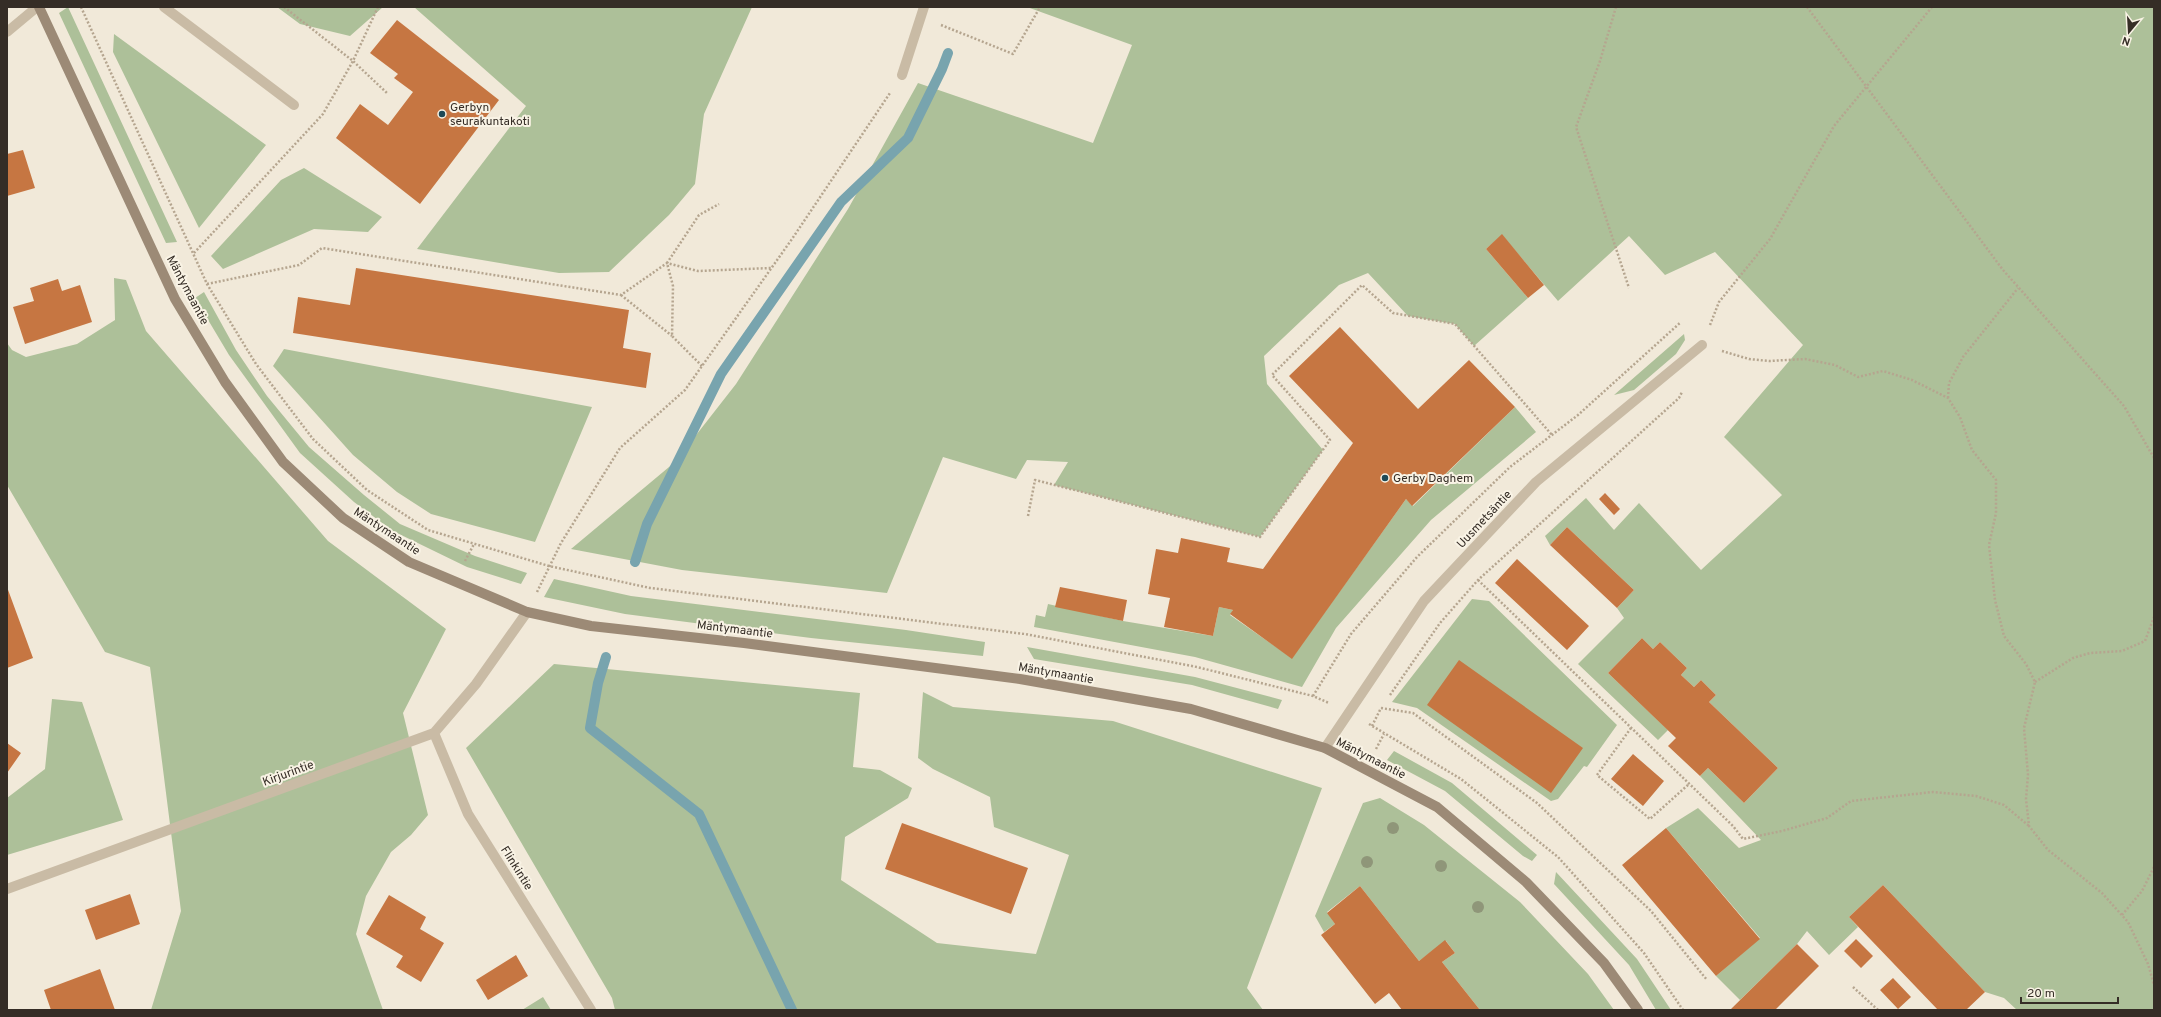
<svg xmlns="http://www.w3.org/2000/svg" width="2161" height="1017" viewBox="0 0 2161 1017" font-family="Overpass,sans-serif">
  <rect width="100%" height="100%" fill="#f1e9d9"/>
  <path fill="#adc099" d="M68 7 177 242 166 243 59 13Z
    M277 7H383L350 36 300 24Z
    M414 7H752L704 114 695 184 669 215 609 272 559 273 417 249 526 106Z
    M1027 7H2154V1010H2017L2004 998 1985 992 1883 885 1849 917 1858 927 1829 955 1807 931 1797 944 1740 1000 1716 976 1760 938 1666 828 1698 808 1739 848 1761 840 1700 776 1708 768 1744 803 1778 768 1709 702 1716 695 1701 680 1694 687 1681 675 1687 668 1660 642 1653 649 1642 638 1608 673 1668 730 1658 740 1578 664 1624 618 1617 608 1634 590 1567 527 1550 545 1545 536 1586 498 1614 530 1639 503 1701 570 1782 495 1724 437 1803 345 1715 252 1665 275 1629 236 1558 301 1502 235 1486 249 1528 298 1474 346 1455 324 1408 316 1368 273 1339 285 1264 356 1267 384 1323 450 1260 537 1054 485 1068 462 1027 460 1016 479 943 457 887 593 682 570 571 549 675 462 736 384 848 209 918 83 1093 143 1132 45Z
    M114 34 266 145 199 228 113 52Z
    M304 168 382 217 368 232 314 229 223 269 211 256 281 180Z
    M114 278 126 280 146 331 328 541 446 629 403 713 428 815 411 835 391 852 366 896 356 934 383 1010H151L181 911 150 667 105 652 7 485V343L12 350 26 357 77 344 115 320Z
    M204 292 236 350 267 396 309 447 364 495 400 524 475 556 527 573 521 584 467 567 393 531 354 502 300 453 229 355 195 298Z
    M1684 334 1685 340 1676 354 1634 390 1614 395Z
    M284 349 592 407 535 542 431 514 397 492 353 455 273 366Z
    M1515 407 1536 432 1431 520 1336 628 1302 687 1195 657 1034 627 1036 615 1045 617 1048 604 1123 621 1213 636 1219 607 1233 610 1230 615 1292 658 1406 499 1413 506Z
    M554 579 631 596 906 630 985 642 983 656 811 638 625 614 544 597Z
    M1472 599 1489 601 1617 725 1587 767 1584 766 1558 799 1551 801 1417 708 1392 702Z
    M1027 647 1195 677 1282 700 1278 709 1192 685 1034 659Z
    M554 664 860 693 853 767 880 770 912 788 908 798 845 837 841 880 937 943 1036 954 1069 855 994 827 990 797 933 769 918 758 923 692 953 707 1113 721 1322 788 1247 988 1263 1010H615L612 998 466 748Z
    M52 699 82 702 123 820 7 855V798L45 769Z
    M1394 751 1452 783 1537 855 1532 861 1523 856 1445 791 1387 760Z
    M1380 798 1424 825 1520 902 1588 974 1614 1010H1480L1442 962 1455 953 1446 941 1419 961 1360 886 1327 912 1335 924 1324 932 1315 916 1363 803Z
    M1556 872 1637 959 1671 1010H1656L1629 965 1554 884Z
    M543 997 551 1010H522Z"/>
  <g fill="none" stroke-linecap="round" stroke-linejoin="round">
    <path stroke="#78a4ae" stroke-width="10" d="M635 562 647 524 721 374 841 202 908 138 942 69 948 53
      M606 657 598 683 590 728 699 814 792 1010"/>
  </g>
  <path fill="#c67642" d="M397 20 499 100 420 204 336 138 360 104 388 125 413 92 394 78 398 74 370 53Z
    M23 150 35 188 7 196V154Z
    M1502 234 1544 285 1528 298 1486 249Z
    M356 268 629 310 623 348 651 353 646 388 293 333 298 297 350 305Z
    M58 279 62 291 80 285 92 322 25 344 13 307 34 301 30 288Z
    M1340 327 1418 409 1469 360 1515 407 1412 506 1406 499 1292 659 1230 614 1233 610 1219 607 1213 636 1164 627 1170 598 1148 594 1156 549 1178 553 1181 538 1230 548 1227 562 1263 569 1353 443 1289 376Z
    M1605 493 1620 509 1614 515 1599 499Z
    M1567 527 1634 590 1617 608 1550 545Z
    M1517 559 1589 626 1567 650 1495 583Z
    M7 587 33 658 7 668Z
    M1060 587 1127 600 1123 621 1055 607Z
    M1642 638 1653 649 1660 642 1687 668 1681 675 1694 687 1701 680 1716 695 1709 702 1778 768 1744 803 1708 768 1700 776 1668 746 1676 738 1608 673Z
    M1459 660 1583 748 1551 793 1427 705Z
    M7 743 21 753 7 773Z
    M1633 754 1664 781 1643 806 1611 779Z
    M902 823 1028 868 1011 914 885 869Z
    M1666 828 1760 939 1716 976 1622 865Z
    M1883 885 1985 992 1966 1010H1938L1849 917Z
    M1360 886 1419 961 1445 940 1455 953 1442 962 1480 1010H1402L1389 993 1375 1004 1321 935 1335 924 1327 913Z
    M130 894 140 924 96 940 85 910Z
    M389 895 426 917 420 929 444 943 421 982 396 967 403 956 366 934Z
    M1856 939 1873 956 1861 968 1844 951Z
    M1797 944 1819 966 1775 1010H1730Z
    M516 955 528 976 488 1000 476 980Z
    M100 969 115 1010H51L44 990Z
    M1893 978 1911 997 1898 1009 1880 990Z"/>
  <g fill="none" stroke-linecap="round" stroke-linejoin="round">
    <path stroke="#b5a58f" stroke-width="2.5" stroke-dasharray="2 2" stroke-linecap="butt" d="M81 7 207 284 256 364 313 439 367 490 428 530 549 566 650 588 1025 634 1197 667 1313 696 1329 703
      M378 7 353 61 388 94
      M1616 7 1600 61 1576 127 1629 288
      M1807 7 2003 270 2124 406 2154 458
      M941 25 1013 54 1040 7
      M194 253 323 114 353 61 284 7
      M207 284 299 265 322 248 621 295 667 263 698 271 771 268
      M621 295 672 336
      M1710 325 1719 302 1770 239 1834 126 1932 7
      M1722 351 1749 359 1769 361 1805 359 1835 365 1858 377 1883 371 1912 380 1948 398 1960 417 1972 450 1996 480V513L1989 545 1995 600 2004 636 2026 664 2035 682 2024 728 2028 775 2026 799 2029 826 2048 850 2102 893 2128 922 2148 964 2154 985
      M702 366 672 336 673 286 667 263 699 215 719 204
      M1948 398 1949 383 1963 357 2018 288
      M1028 516 1035 480 1260 537 1330 440 1272 375 1362 285 1393 313 1455 324 1552 435
      M465 561 474 544
      M1478 580 1733 826 1743 839 1782 831 1827 818 1851 801 1933 792 1976 796 2004 805 2029 826
      M537 592 561 543 620 448 685 390 792 239 890 93
      M2035 682 2073 658 2090 653 2122 651 2145 641 2154 617
      M1390 695 1440 623 1478 580 1679 398 1682 392
      M1313 696 1351 634 1417 557 1510 467 1578 415 1681 322
      M1381 708 1413 713 1537 803 1651 911 1707 980
      M1369 724 1461 779 1558 857 1644 953 1683 1010
      M1372 726 1381 708
      M1631 728 1597 775 1650 819 1689 784
      M1376 749 1384 734
      M2122 915 2142 891 2154 867
      M1853 987 1878 1010"/>
    <path stroke="#c9bba5" stroke-width="10" d="M164 7 294 105"/>
    <path stroke="#c9bba5" stroke-width="10" d="M7 32 37 7
      M902 75 924 7
      M434 733 468 814 591 1010
      M1325 748 1424 601 1536 482 1702 345
      M7 889 434 733 476 684 527 612"/>
    <path stroke="#9c8a76" stroke-width="10" d="M39 7 175 299 225 382 283 462 343 518 409 562 527 612 591 626 744 643 1020 679 1191 709 1325 748 1437 807 1526 882 1604 963 1638 1010"/>
  </g>
  <g fill="#8f9679">
    <circle cx="1393" cy="828" r="6"/>
    <circle cx="1367" cy="862" r="6"/>
    <circle cx="1441" cy="866" r="6"/>
    <circle cx="1478" cy="907" r="6"/>
  </g>
  <g fill="#1c4956" stroke="#f9f3e5" stroke-width="1.5">
    <circle cx="442" cy="114" r="4"/>
    <circle cx="1385" cy="478" r="4"/>
  </g>
  <g text-anchor="middle" stroke-width="4" stroke-linejoin="round" paint-order="stroke">
    <g font-size="12" fill="#352d26" stroke="#f9f3e5" text-anchor="start">
      <text x="450" y="111">Gerbyn<tspan x="450" dy="14">seurakuntakoti</tspan></text>
      <text x="1393" y="482">Gerby Daghem</text>
    </g>
    <g font-size="12" fill="#352d26" stroke="#f9f3e5">
      <text transform="translate(188 290) rotate(62)" y="4">Mäntymaantie</text>
      <text transform="translate(1484 519) rotate(-47)" y="4">Uusmetsäntie</text>
      <text transform="translate(387 531) rotate(33)" y="4">Mäntymaantie</text>
      <text transform="translate(735 629) rotate(7)" y="4">Mäntymaantie</text>
      <text transform="translate(1056 673) rotate(10)" y="4">Mäntymaantie</text>
      <text transform="translate(1371 758) rotate(27)" y="4">Mäntymaantie</text>
      <text transform="translate(288 773) rotate(-20)" y="4">Kirjurintie</text>
      <text transform="translate(517 868) rotate(58)" y="4">Flinkintie</text>
    </g>
  </g>
  <rect width="2161" height="1017" fill="none" stroke="#352d26" stroke-width="16"/>
  <g transform="translate(2129 32) rotate(198)" stroke="#f9f3e5" stroke-width="3" paint-order="stroke">
  <path d="M0-3L7 15L0 10L-7 15Z" fill="#352d26"/>
  <text y="-6" font-size="11" font-weight="bold" text-anchor="middle" fill="#352d26">N</text>
  </g>
  <path d="M2021 997v6h97v-6" fill="none" stroke="#352d26" stroke-width="2"/>
  <text x="2027" y="997" font-size="12" fill="#352d26" stroke="#f9f3e5" stroke-width="3" paint-order="stroke">20 m</text>
</svg>
